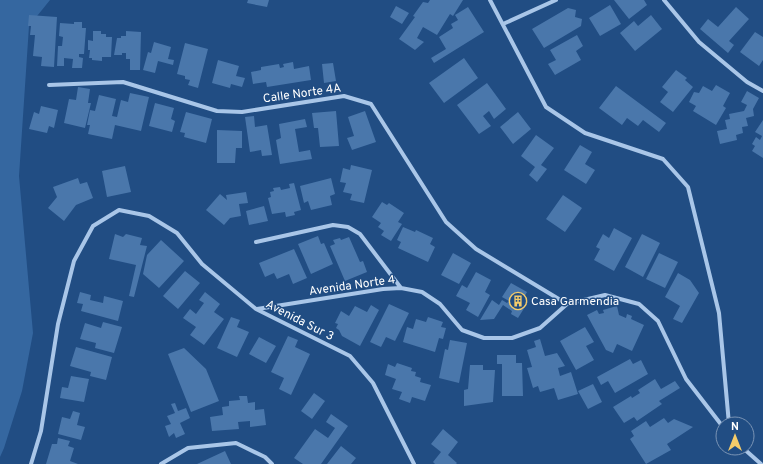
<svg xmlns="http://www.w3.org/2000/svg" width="763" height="464" viewBox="0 0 763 464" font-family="Overpass,sans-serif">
  <rect width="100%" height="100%" fill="#214d83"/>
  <path fill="#3567a0" d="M0 0H50L29 26 19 176 33 333 22 391 4 448 0 457Z"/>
  <path fill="#4a77ab" d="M248 0H269L267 7 247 3Z
    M430 0H463L453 16 450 14 437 35 423 27 417 38 424 42 415 50 399 39 415 17 413 16 423 2 428 3Z
    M614 0H644L647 5 629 19Z
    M610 5 621 24 600 36 589 18Z
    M396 6 409 13 402 24 390 17Z
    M468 7 484 32 434 63 431 58 446 49 439 37 453 28 451 24 458 20 455 15Z
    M736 7 749 19 729 41 734 45 728 53 700 29 708 19 718 27Z
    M568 8 576 10 575 17 582 19 581 26 544 48 532 29Z
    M29 15 57 17 54 67 41 66 42 57 33 56 35 35H30L31 26H28Z
    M651 15 662 29 635 51 620 33 634 21 638 26Z
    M74 22H82V28H86L84 54H79V57L83 58 82 68H72L73 59 64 58V66H57L58 46H62L63 37 59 36 60 23 74 24Z
    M93 31H101V34H106V37H112L111 57H102V61L92 60V58H89L90 50H88V40L93 41Z
    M126 31 141 32 140 70H130V59H126V53H122V55H114L117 38H121V36H126Z
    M755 32 763 37V60L759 66 740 52Z
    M577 35 583 46 576 51 581 60 555 75 548 64 556 60 550 50Z
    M154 42 171 47 168 59 174 60 173 65 158 61 155 73 143 70 148 52 151 53Z
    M185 43 208 49 198 88 188 85 190 80 185 79V76L177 74Z
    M464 58 478 78 444 103 429 83Z
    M218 60 239 66 236 76 245 78 242 87 231 84 230 88 212 83Z
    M293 62 294 69 309 66 311 80 267 87 266 82 253 84 251 72 261 70V67L279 64 280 68 284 67 283 64Z
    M333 63 336 81 324 83 322 64Z
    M676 70 687 78 685 80 693 87 673 112 660 102 668 92 662 87Z
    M487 83 506 109 494 119 489 111 483 116 491 126 479 134 457 105Z
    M716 85 730 93 723 106 726 108 716 125 693 111 696 106 689 102 694 92 699 93 703 86 712 91Z
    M616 86 666 123 659 132 643 120 638 126 627 118 622 125 599 108Z
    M78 87 90 89 88 103H91L85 128 64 123 69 99 76 100Z
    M747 91 759 98 753 109 754 116 746 118 748 126 742 127 743 133 736 135 737 140 720 144 717 131 727 129 725 120 730 119 729 114 744 111 747 105 741 102Z
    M130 93 149 97 141 131 115 125 112 139 88 134 90 125H87L90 110 95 111 99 95 116 99 112 116 117 117 121 100 128 102Z
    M155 103 174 108 171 119 175 121 172 132 149 126Z
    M41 106 58 110 54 128 49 126 47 133 29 129 34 112 39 114Z
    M336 111 339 146 320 147 318 128H314L312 113Z
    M365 111 376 142 352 150 347 138 354 136 348 117Z
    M186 112 212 119 206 143 184 137 185 133 180 132Z
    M518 112 531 129 513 144 500 127Z
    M254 116 255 127 267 125 272 155 262 156 261 150 250 152 245 117Z
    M305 119 307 127 295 129 299 152 310 150 312 159 280 164 276 140 281 138 279 124Z
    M763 120V158L752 151 755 146 752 144 756 137 760 140 762 136 755 132Z
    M217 130 242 131V148H236L235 163H217Z
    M536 135 554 148 541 165 547 169 537 182 529 175 535 167 521 156Z
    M580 145 592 152 585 164 595 170 586 184 564 170Z
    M351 165 372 170 364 203 350 200 352 194 343 192 346 183 340 182 343 168 350 170Z
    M125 166 131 192 107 197 102 171Z
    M78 178 80 184 87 182 93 198 76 205 64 221 48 208 57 197 53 187Z
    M331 178 335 194 330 196 332 205 311 210 308 201 304 203 300 186Z
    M294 183 301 210 294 212 295 215 286 217 285 212 272 214 268 198 271 197 270 192 274 191 273 188 280 187 281 190 290 188 289 184Z
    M246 192 248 203 239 204 241 216 230 218 224 225 206 210 220 194 227 200 226 195Z
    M563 195 582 208 565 232 546 219Z
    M382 202 387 205 389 203 404 213 398 222 402 224 391 241 381 235 384 231 378 227 381 223 372 217Z
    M264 206 268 221 249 225 246 211Z
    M403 227 415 232 416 230 433 238 430 244 435 247 428 262 398 248 401 242 397 240Z
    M614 228 632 238 614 271 594 260 600 249 596 247 603 234 609 238Z
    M115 234 123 237 126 234 142 238 140 245 147 246 134 297 129 296 136 265 109 259Z
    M642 234 660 243 643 277 625 267Z
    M318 236 321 244 324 243 333 264 311 274 298 244Z
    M349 237 360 262 363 261 367 272 345 281 330 246 335 244 333 240 340 238 341 240Z
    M161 240 184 261 159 288 143 274 147 255Z
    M294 249 307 278 293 284 289 274 277 279 274 273 265 277 259 263Z
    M453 253 471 263 459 284 441 275Z
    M659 253 678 262 665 288 646 279Z
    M185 271 200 283 178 309 163 296Z
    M476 272 491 280 485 292 490 295 478 317 466 310 470 303 456 296 462 285 467 288Z
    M678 273 690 280 699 293 682 323 673 319 680 306 665 297Z
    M511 283 527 292 523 299 528 302 518 318 511 314 512 311 503 305 494 319 480 320 492 300 499 305 502 300 507 303 509 301 502 297Z
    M80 292 91 295 90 300 103 303 104 296 123 301 118 321 81 311 83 304 77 303Z
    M205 292 220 304 214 312 224 319 204 345 190 335 196 327 183 318 190 309 196 314 204 303 199 300Z
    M389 304 409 313 395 341 386 337 381 347 370 342Z
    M371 305 379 310 360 346 342 336 339 330 336 328 338 324 335 323 341 311 349 316 355 306 367 312Z
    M617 306 619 315 626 318 627 314 632 316 631 319 644 325 632 351 617 344 613 353 606 350 587 315 597 310 599 314 604 313 603 310Z
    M231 317 240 320 237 327 249 332 237 357 217 348Z
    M428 317 443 322 441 327 446 328 443 339 439 338 435 352 403 342 407 327 413 329 416 319 426 322Z
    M103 322 122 327 114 353 95 348 96 343 80 339 85 323 101 328Z
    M585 327 594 342 586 346 594 360 576 370 560 341Z
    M288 336 298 340 295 347 310 354 291 395 279 389 284 378 271 372Z
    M259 337 276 346 266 363 249 354Z
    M540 339 545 356 557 353 565 366 558 368 560 376 571 372 578 394 558 400 554 388 540 392 538 386 533 388 527 368 532 367 527 350 536 347 534 341Z
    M450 340 467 343 459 383 439 378 445 349 448 350Z
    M76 347 112 357 106 380 90 376 91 372 70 366Z
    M184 348 206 369 219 401 191 412 168 354Z
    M497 355H516V363H522L523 396H502V364H497Z
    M630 359 633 364 641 360 648 374 615 393 608 381 601 385 597 377Z
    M397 363 412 368 411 371 416 372 415 376 421 378 420 382 431 385 425 401 412 397 410 403 399 399 402 392 392 389 396 379 385 375 388 364 395 367Z
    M470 365H483V370H495L493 402 464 406V390L468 389Z
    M71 376 89 379 84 402 60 398 62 387 68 388Z
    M655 379 661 389 675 381 680 388 659 401 662 404 637 421 634 417 624 423 613 407 631 396 632 398 640 393 638 390Z
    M593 384 602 402 588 409 578 391Z
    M314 393 325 401 312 419 301 411Z
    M239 396H247L248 403 255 402V410L264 409 266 425 250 427V421L238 422 239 429 212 431 210 417 223 415 222 407 229 406V401L240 400Z
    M175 403 178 411 186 408 190 418 180 423 185 434 176 438 174 433 169 437 165 426 171 424 167 416 175 413 171 404Z
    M73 411 80 413 77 425 85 427 81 440 58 434 62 417 70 419Z
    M331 414 348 426 321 464H303L294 458 315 429 328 438 335 428 326 422Z
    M664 418 668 423 674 419 693 427 667 444 671 450 646 464 630 439 634 436 631 431 646 421 650 427Z
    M443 429 458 442 448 455 457 463 456 464H435L433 462 441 452 431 444Z
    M58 438 70 441 68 446 74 448 70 461 78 464H46L52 444H57Z
    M341 446 356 458 351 464H327Z
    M225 451 231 464H197Z"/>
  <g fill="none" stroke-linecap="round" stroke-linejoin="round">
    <path stroke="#a9c6e8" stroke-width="4" d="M490 0 546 107 585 133 663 159 688 187 719 313 729 424
      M664 0 699 42 747 82 763 91
      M503 24 556 0
      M49 85 123 82 217 111 242 112 344 96 371 104 446 222 476 249 567 304
      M256 242 333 225 348 227 360 234 401 288
      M257 309 383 289 401 288 422 292 440 304 462 330 484 338H512L540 328 567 304 605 295 639 304 658 321 686 379 723 427
      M743 448 761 464
      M31 464 41 431 58 324 74 261 93 226 119 210 149 216 177 233 202 264 256 309 350 356 373 383 414 464
      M161 464 188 448 236 443 265 457 272 464"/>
  </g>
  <defs>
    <symbol id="building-ring" viewBox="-11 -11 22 22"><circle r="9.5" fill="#214d83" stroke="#f5cc6a" stroke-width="1.5"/><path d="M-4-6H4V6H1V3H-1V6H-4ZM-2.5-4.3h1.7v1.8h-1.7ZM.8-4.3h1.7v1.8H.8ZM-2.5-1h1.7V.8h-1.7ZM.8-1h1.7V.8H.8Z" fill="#f5cc6a"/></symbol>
  </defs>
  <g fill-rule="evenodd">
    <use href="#building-ring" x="508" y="291" width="20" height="20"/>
  </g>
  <g text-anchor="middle" stroke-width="3" stroke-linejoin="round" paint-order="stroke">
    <g font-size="12" fill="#fff" stroke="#214d83">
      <text transform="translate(302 93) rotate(-8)" y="4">Calle Norte 4A</text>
      <text transform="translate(352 285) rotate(-8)" y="4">Avenida Norte 4</text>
      <text transform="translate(300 320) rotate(27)" y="4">Avenida Sur 3</text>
    </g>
    <g font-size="12" fill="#fff" stroke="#214d83" text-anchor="start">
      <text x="531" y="305">Casa Garmendia</text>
    </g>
  </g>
  <g transform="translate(735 436)"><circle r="19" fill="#214d83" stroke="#7a94b5"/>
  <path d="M0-3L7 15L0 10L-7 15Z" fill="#f5cc6a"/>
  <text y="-6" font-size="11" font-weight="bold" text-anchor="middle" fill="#ffffff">N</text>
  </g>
</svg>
